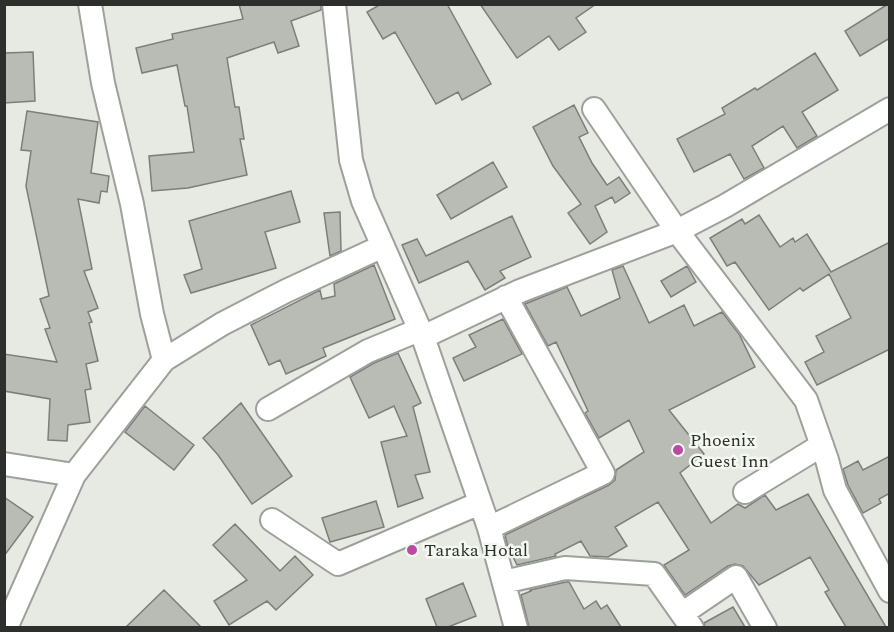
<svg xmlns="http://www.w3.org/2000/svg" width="894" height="632" viewBox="0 0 894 632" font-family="Spectral,serif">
  <rect width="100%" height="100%" fill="#e6eae3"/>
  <path fill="#b8bcb5" stroke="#7c7f79" stroke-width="1.5" d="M239 4H321V10L291 21 299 46 278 53 274 42 227 58 235 107H239L244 139H240L247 175 188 188 152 191 149 156 194 152 187 106H185L177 65 142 73 136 48 173 39 172 34 243 19Z
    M381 4H447L491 84 462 100 458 92 436 104 395 32 383 39 367 12Z
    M480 4H596L576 18 586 32 559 50 549 36 517 58Z
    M888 4H890V38L860 56 845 31Z
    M33 52 35 101 4 103V53Z
    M815 53 838 90 802 112 817 136 797 148 783 126 752 146 764 168 744 179 730 154 694 172 677 139 725 114 722 108 755 88 757 90Z
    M574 105 588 133 579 137 592 163 607 185 619 177 630 193 615 203 612 197 595 206 607 232 590 244 568 213 581 204 553 166 533 127Z
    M27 111 98 122 91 173 109 176 107 192 101 191 99 203 78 199 92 269 84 271 98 308 88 312 92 322 89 323 98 361 86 364 91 389 85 390 90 422 68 425 67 441 48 440 50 399 4 391V354L57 362 45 329 50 328 40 299 49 296 26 186 31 151 21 150Z
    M493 162 507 187 451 219 437 195Z
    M291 191 300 222 265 232 276 268 191 293 184 275 202 269 189 221Z
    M340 212 341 251 330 256 324 213Z
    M759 215 780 247 793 238 795 242 807 234 831 272 890 242V349L817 385 805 362 824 352 816 336 851 318 829 274 803 291 800 288 769 310 735 262 727 266 710 238 742 219 745 224Z
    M512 216 531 257 500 271 505 278 485 290 468 261 419 283 402 245 417 239 426 256Z
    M374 265 395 319 323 348 326 356 286 374 280 360 269 365 251 325 320 290 322 299 335 296 334 284Z
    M623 266 649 323 684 305 694 326 722 312 739 334 755 367 669 410 704 454 680 473 711 523 738 504 745 508 765 495 776 510 808 494 886 627H846L825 592 829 590 810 557 759 585 743 566 735 564 728 566 685 595 664 565 689 550 658 502 615 527 627 546 608 557 590 556 581 541 555 554 556 556 517 565 508 547 505 535 609 485 615 480 616 470 644 452 629 420 599 438 585 413 588 411 556 342 548 346 525 304 567 287 581 316 620 298 612 270Z
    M687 266 696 282 671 297 661 281Z
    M503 319 522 354 464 381 453 358 476 347 469 335Z
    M398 353 421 403 413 407 430 472 415 475 423 498 398 507 381 442 407 436 394 406 369 418 350 377 374 363Z
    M241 403 292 476 252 504 218 455 203 438Z
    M145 406 194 445 174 470 125 432Z
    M890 456V493L879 499 881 503 863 513 848 485 843 469 858 461 863 470Z
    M4 497 33 517 4 556Z
    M376 501 384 527 330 542 322 518Z
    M235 524 280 571 295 556 313 575 276 610 267 601 229 625 214 601 247 580 213 545Z
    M566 582H569L584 609 596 601 601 609 607 605 621 627H529L521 595 531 591 530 590Z
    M463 583 476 616 448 627H437L426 599Z
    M164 590 201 627H126Z
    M733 607 745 627H705L704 623Z"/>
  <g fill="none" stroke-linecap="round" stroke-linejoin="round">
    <defs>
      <path id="minor" d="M90 4 103 83 132 204 152 314 164 360
        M334 4 351 160 363 201 423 337 489 528 516 628
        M594 109 677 231 806 400 827 460 835 490 890 591
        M423 337 520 291 677 231 725 206 890 109
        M268 409 368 351 419 330
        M4 464 74 475
        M745 492 822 445
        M272 520 338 564 480 503
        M489 528 603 473 506 297
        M504 582 565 568 654 574 692 628
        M683 613 736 577 765 628
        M6 628 74 475 164 360 222 324 286 291 383 246"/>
    </defs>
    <use href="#minor" stroke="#9da19b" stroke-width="26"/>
    <use href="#minor" stroke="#fff" stroke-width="22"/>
  </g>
  <g fill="#bc4aa4" stroke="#f3f8f0" stroke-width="2">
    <circle cx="678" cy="450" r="6"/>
    <circle cx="412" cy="550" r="6"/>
  </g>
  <g text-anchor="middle" stroke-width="5" stroke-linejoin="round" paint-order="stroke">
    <g font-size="18" fill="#2d2f2c" stroke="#f3f8f0" text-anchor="start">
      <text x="690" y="446">Phoenix<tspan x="690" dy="21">Guest Inn</tspan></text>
      <text x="424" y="556">Taraka Hotal</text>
    </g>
  </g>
  <rect width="894" height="632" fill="none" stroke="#2d2f2c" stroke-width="12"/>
</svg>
